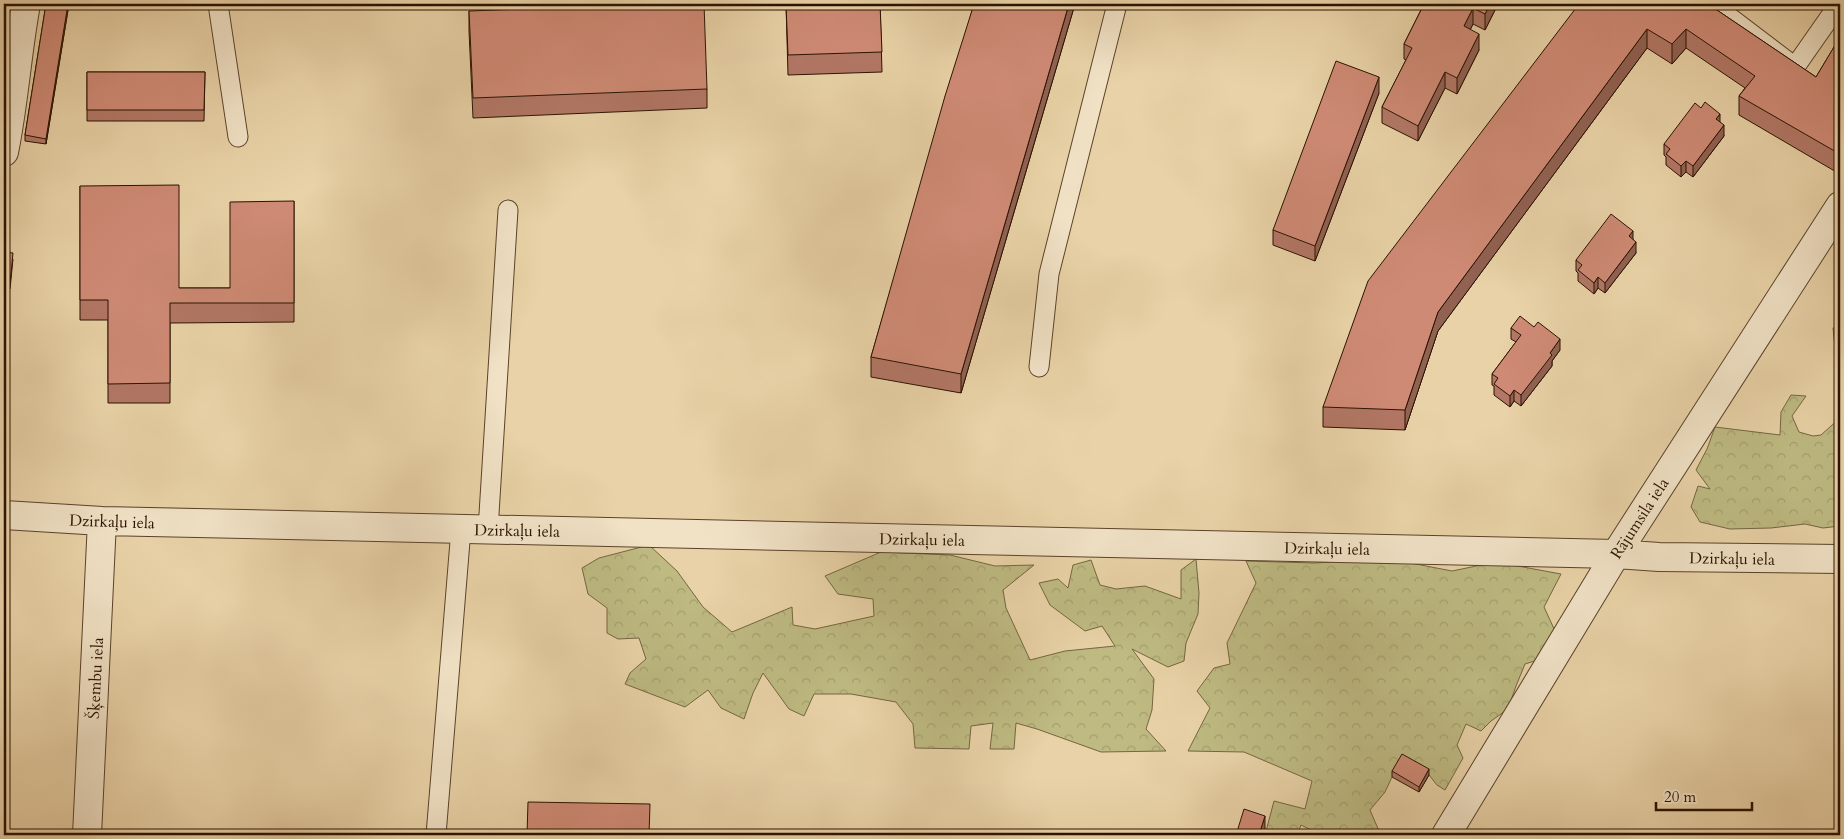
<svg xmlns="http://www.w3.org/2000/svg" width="1844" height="839" viewBox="0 0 1844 839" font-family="Cardo,serif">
  <defs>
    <pattern id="forest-crowns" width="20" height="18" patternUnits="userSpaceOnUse" patternTransform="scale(1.25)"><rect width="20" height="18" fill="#beba82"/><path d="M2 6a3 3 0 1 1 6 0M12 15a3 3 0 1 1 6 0" fill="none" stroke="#a39f6e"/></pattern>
  </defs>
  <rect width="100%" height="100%" fill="#e9d2a7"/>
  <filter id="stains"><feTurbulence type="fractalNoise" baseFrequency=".004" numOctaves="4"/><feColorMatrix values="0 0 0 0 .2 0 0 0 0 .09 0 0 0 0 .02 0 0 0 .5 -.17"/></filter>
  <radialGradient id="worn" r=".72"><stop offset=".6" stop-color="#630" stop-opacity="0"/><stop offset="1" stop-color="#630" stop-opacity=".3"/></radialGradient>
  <path fill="url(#forest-crowns)" stroke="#746641" d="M1840 325V380L1838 377 1833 328Z
    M1791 395 1806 396 1792 416 1799 432 1813 436 1821 435 1840 418V526L1823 528 1805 524 1771 528 1730 529 1700 522 1691 507 1698 486 1710 489 1696 470 1707 449 1715 427 1780 435 1781 412Z
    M649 545 677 571 703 607 732 632 792 607 793 625 815 629 874 616 873 599 838 594 825 576 881 552 950 555 995 566 1034 565 1003 590 1006 608 1030 660 1065 651 1115 646 1102 626 1085 631 1050 605 1039 583 1058 579 1068 588 1073 565 1091 560 1100 585 1116 589 1145 586 1181 599V570L1196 559 1199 593 1198 614 1186 643 1184 661 1168 667 1132 649 1154 679 1152 710 1146 729 1166 751 1101 752 1037 729 1016 723 1014 749H990L993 723 971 726 969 749 915 748 913 724 896 702 851 694H814L804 716 789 709 763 673 753 693 744 719 721 708 708 690 685 707 625 684 630 673 646 659 639 638 618 639 607 633V608L588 594 582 568 599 558Z
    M1390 559 1452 571 1496 562 1561 574 1544 607 1555 631 1541 659 1525 664 1516 686 1508 709 1491 721 1481 731 1466 724 1457 745 1463 758 1445 790 1437 785 1429 775 1402 760 1392 777 1385 792 1370 810 1379 831 1375 835H1351L1340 829 1321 835 1301 825 1297 835H1265L1274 801 1305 809 1312 781 1244 752 1188 751 1210 708 1197 691 1214 668 1230 664 1227 643 1256 583 1246 561 1314 563Z"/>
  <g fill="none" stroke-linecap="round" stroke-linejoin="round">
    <defs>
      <path id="lane" d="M218 4 238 137
        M1712 4 1795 67 1839 4
        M1039 367 1049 274 1117 4
        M488 530 508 210
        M436 835 461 529"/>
      <path id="street" d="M4 152C14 103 17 53 26 4
        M4 515 102 521 1616 554 1659 557 1840 559
        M87 835 102 521
        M1446 835 1616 554 1840 206"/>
    </defs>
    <use href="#lane" stroke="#5a422a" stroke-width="21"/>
    <use href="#street" stroke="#5a422a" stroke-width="30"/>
    <use href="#lane" stroke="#f1e2c6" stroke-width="19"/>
    <use href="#street" stroke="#f1e2c6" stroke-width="28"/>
  </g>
  <path fill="#b27765" stroke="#2a1200" d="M46 4H69L46 144 25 141V135Z
    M786 4H880L882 72 788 75Z
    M974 4H1075L961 393 871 377V357Z
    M1424 4H1498L1485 30 1473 24 1470 30 1479 50 1457 94 1445 88 1418 141 1382 123V107L1406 60 1404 59V44Z
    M1579 4H1708L1816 77 1840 37 1838 173 1739 115V96L1745 88 1686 48 1672 64 1647 48 1438 331 1405 430 1323 427V407Z
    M469 11 707 89V108L473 118 469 31Z
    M87 72H205L204 121H87Z
    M1379 93 1315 261 1273 245V230Z
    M1720 122 1724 136 1693 177 1686 172 1681 177 1666 165V157L1664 155V144Z
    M80 186 179 288H230L294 201V322L170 323V403H108V320H80Z
    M1633 239 1636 253 1605 293 1598 288 1594 294 1578 281V273L1576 271V260Z
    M4 252 13 259 10 289H4Z
    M1511 328 1560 350 1552 361V366L1521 406 1514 401 1510 407 1494 395V386L1492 385V374L1516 342 1511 339Z
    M1392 771 1429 775 1419 792 1392 777Z"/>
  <path fill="#916152" stroke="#2a1200" d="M68 4H69L46 144V139Z
    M1069 4H1075L961 393V374Z
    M1490 4H1498L1485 30V14Z
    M1473 8V24L1464 42V26Z
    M1647 29V48L1438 331 1405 430V410L1438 312Z
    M1686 29V48L1672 64V44Z
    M1479 34V50L1457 94V78Z
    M1445 72V88L1418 141V126Z
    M1379 77V93L1315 261V246Z
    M1720 114V125L1716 119Z
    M1724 125V136L1693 177V166Z
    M1840 150V169L1838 173V153Z
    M1686 161V172L1681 177V166Z
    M1633 231V242L1629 236Z
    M1636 242V253L1605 293V283Z
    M1598 277V288L1594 294V283Z
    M1560 339V350L1552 361V366L1521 406V395L1550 353Z
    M1514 390V401L1510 407V396Z
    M1429 769V775L1419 792V787Z
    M1265 816V835H1259Z"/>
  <path fill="#cf8a75" stroke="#2a1200" d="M46 4H68L46 139 25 135Z
    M656 4H704L707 89 473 98 469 11Z
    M786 4H880L882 52 788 55Z
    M974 4H1069L961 374 871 357 945 96Z
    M1424 4H1490L1485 14 1473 8 1464 26 1479 34 1457 78 1445 72 1418 126 1382 107 1412 48 1404 44Z
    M1579 4H1708L1816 77 1840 37V150L1838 153 1739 96 1755 76 1686 29 1672 44 1647 29 1438 312 1405 410 1323 407 1368 281Z
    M1336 61 1379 77 1315 246 1273 230Z
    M87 72H205L204 110H87Z
    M1705 102 1720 114 1716 119 1724 125 1693 166 1686 161 1681 166 1666 154 1670 149 1664 144 1695 103 1701 108Z
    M179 185V288H230V202L294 201V303H170V383L108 384V300H80V186Z
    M1611 214 1633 231 1629 236 1636 242 1605 283 1598 277 1594 283 1578 270 1582 265 1576 260Z
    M4 252 13 253 10 284 4 283Z
    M1520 316 1534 327 1538 322 1560 339 1550 353 1552 355 1521 395 1514 390 1510 396 1494 384 1498 378 1492 374 1521 335 1511 328Z
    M1402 754 1429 769 1419 787 1392 771Z
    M528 802 650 804 649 835H527Z
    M1244 809 1265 816 1259 835H1236Z"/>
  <g text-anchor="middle" stroke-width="4" stroke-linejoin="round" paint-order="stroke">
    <g font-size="16" fill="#2a1200" stroke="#f1e2c6">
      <text transform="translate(1639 518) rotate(-57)" y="6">Rājumsila iela</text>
      <text transform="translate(112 521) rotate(2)" y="6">Dzirkaļu iela</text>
      <text transform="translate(517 530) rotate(1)" y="6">Dzirkaļu iela</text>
      <text transform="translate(922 539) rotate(1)" y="6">Dzirkaļu iela</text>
      <text transform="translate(1327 548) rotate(1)" y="6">Dzirkaļu iela</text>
      <text transform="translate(1732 558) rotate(1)" y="6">Dzirkaļu iela</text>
      <text transform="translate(95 678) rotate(-87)" y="6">Šķembu iela</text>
    </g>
  </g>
  <rect width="1844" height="839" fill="none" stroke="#e9d2a7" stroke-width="20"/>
  <rect x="5" y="5" width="1834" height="829" fill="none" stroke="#2a1200" stroke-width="2.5"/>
  <rect x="10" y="10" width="1824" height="819" fill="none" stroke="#2a1200"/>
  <path d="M1656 802v8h96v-8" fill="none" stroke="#2a1200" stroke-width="2.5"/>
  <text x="1664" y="802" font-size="15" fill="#2a1200" stroke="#f1e2c6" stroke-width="4" paint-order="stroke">20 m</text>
  <rect width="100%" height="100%" filter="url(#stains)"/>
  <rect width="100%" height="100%" fill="url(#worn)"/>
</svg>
